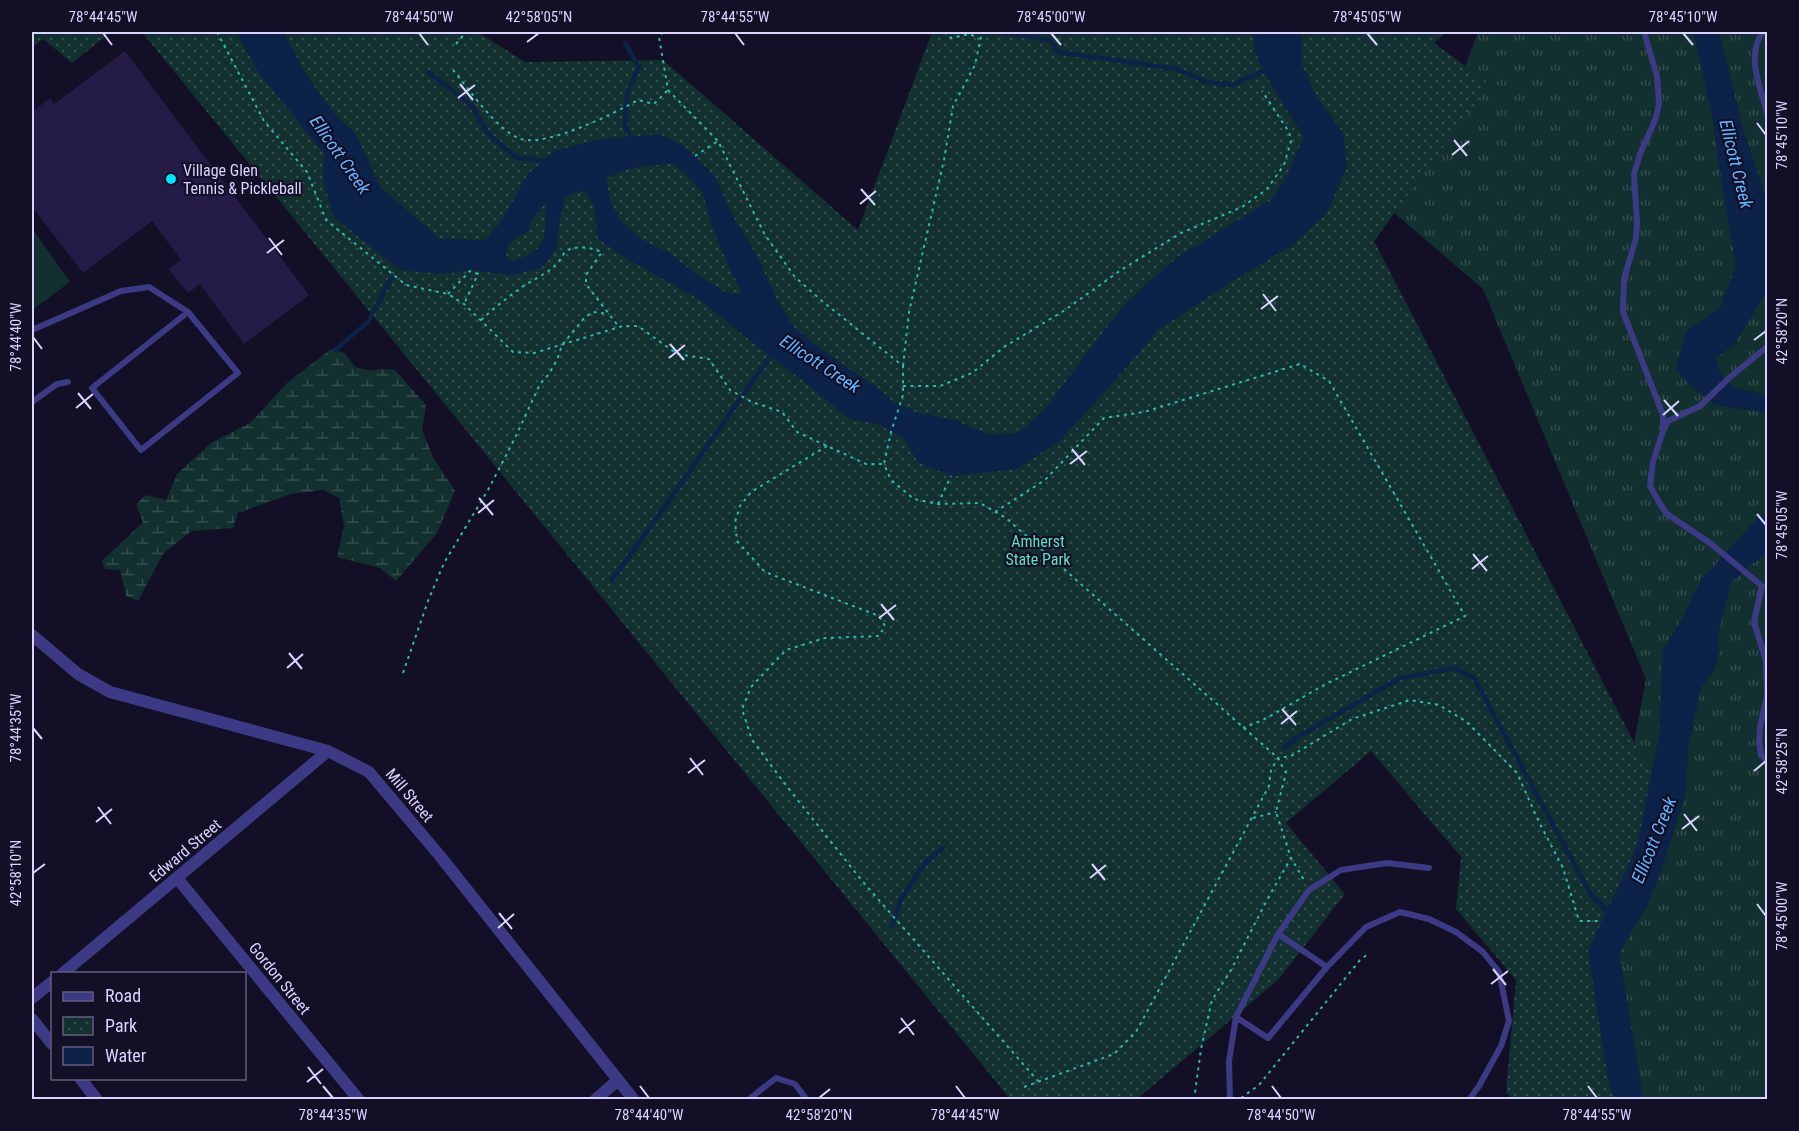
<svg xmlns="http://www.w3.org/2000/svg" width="1799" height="1131" viewBox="0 0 1799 1131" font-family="'Roboto Condensed',sans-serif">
  <defs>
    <pattern id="grass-tufts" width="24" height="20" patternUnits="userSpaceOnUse" patternTransform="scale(1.5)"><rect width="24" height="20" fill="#12302f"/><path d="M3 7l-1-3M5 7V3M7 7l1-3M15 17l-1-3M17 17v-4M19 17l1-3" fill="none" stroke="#344d4e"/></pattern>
    <pattern id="wetland-marsh" width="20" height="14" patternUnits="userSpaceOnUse" patternTransform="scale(1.5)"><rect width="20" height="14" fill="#12302f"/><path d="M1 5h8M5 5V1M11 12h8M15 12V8" fill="none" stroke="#344d4e"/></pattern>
    <pattern id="park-dots" width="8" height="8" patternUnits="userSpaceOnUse" patternTransform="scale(1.5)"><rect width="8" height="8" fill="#12302f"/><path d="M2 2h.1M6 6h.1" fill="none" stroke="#344d4e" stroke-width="1.8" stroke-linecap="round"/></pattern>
  </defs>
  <rect width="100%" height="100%" fill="#130f26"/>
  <path fill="url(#grass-tufts)" d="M1478 32H1767V1099H1610V871L1646 679 1483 289 1386 206 1438 139Z"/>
  <path fill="url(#wetland-marsh)" d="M331 349 345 353 355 367 368 370 394 369 426 405 422 430 433 457 455 491 437 533 396 581 380 568 337 557 344 526 339 498 323 490 291 494 238 513 233 528 191 531 163 554 138 601 126 596 120 570 105 569 102 561 143 522 136 504 146 495 166 500 177 474 211 443 250 423 287 383Z"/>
  <path fill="url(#park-dots)" d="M32 32H111L72 63 43 39 32 47Z
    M142 32H478L525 62 663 60 858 230 932 32H1447L1434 43 1490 84 1374 241 1665 802 1617 987 1628 1099H1512L1506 1092 1516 980 1456 909 1461 857 1371 751 1286 823 1345 894 1278 980 1137 1099H1010Z"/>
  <path fill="#12302f" d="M32 228 70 282 32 310Z"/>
  <path fill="#0c2248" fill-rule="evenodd" d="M236 32H284L304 72 336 116 355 133 381 188 440 239 485 240 501 222 528 174 555 151 596 140 659 134 682 145 695 156 715 177 731 213 757 256 777 300 793 326 822 350 882 391 892 401 916 412 957 421 990 435 1018 433 1044 410 1120 310 1151 280 1179 256 1271 200 1285 180 1304 136 1272 87 1255 52 1253 32H1301L1302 65 1317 98 1343 133 1347 166 1327 213 1291 246 1234 280 1158 330 1132 361 1061 440 1016 469 951 476 918 462 904 438 877 424 850 419 806 383 765 352 700 300 629 260 598 239 594 207 584 190 565 197 559 223 557 247 543 267 512 275 470 270 444 274 400 270 333 216 323 179 324 153 259 73ZM673 164 686 174 702 191 712 226 727 263 743 295 725 292 696 274 667 252 639 238 619 219 611 202 606 179C628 166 649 165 673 164ZM545 203C545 224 551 244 528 255 522 258 516 260 509 261L506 254 509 243 529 230 531 222Z
    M1693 32H1719L1744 132 1767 200 1768 289 1735 344 1716 358 1720 374 1736 388 1767 395V413L1715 405 1689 384 1676 369 1686 331 1720 308 1736 265 1723 192 1712 114Z
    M1767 536V554L1732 577 1718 635 1719 651 1715 668 1701 688 1688 748 1686 792 1661 871 1646 908 1619 952 1643 1099H1614L1608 1079 1588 951 1637 847 1659 736 1663 650 1681 621 1702 578 1736 549Z"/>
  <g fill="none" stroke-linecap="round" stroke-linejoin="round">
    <path stroke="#0c2248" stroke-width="4.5" d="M1001 32 1050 40 1058 52 1177 69 1207 82 1232 85 1269 69
      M625 43 639 67 627 94 625 126 632 140
      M428 72 471 105 489 135 517 158 551 161
      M335 350 368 322 391 278
      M612 580 661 512 773 352
      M1284 748 1296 738 1400 678 1455 668 1474 678 1591 895 1611 914
      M892 926 901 899 926 862 943 848"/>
    <path stroke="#0c2248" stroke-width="26" d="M1729 568 1768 526"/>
  </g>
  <path fill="#241b47" d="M125 51 309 295 244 344 200 284 188 293 168 269 181 260 152 221 83 273 32 207V112L50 98 54 104Z"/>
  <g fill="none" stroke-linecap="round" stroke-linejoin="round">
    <path stroke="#2fb8b0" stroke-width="2" stroke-dasharray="3 4.5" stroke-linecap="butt" d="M217 32 264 121 307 172 326 220 406 285 448 294 464 304 513 352 534 353 623 326H638L677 354 709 359 730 390 752 402 782 412 797 432 866 464H884
      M663 32 659 37 668 90 718 141 765 235 795 277 822 301 903 366V395L891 432 884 464 891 480 914 499 938 504 980 503 1006 518 1278 758 1286 773 1276 812 1291 858 1304 880
      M944 32 951 38 970 34 979 39
      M456 44 466 32
      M453 70C469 89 497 131 521 139 547 147 615 113 638 100L654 104 668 90
      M695 156 718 141
      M448 294 470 271 478 274 464 304
      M481 320C494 308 508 297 522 287 539 276 557 270 565 251 579 245 588 247 602 252L586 275V284L619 327
      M903 366 909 312 944 160 953 106 975 65 982 32
      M903 386H940L972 373 1004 347 1062 312 1121 270 1181 233 1242 207 1267 189 1284 165 1291 141 1289 132 1262 91
      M827 446 751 492 740 506 735 522 737 541 765 572 879 616 885 626 879 636 825 638 786 650 751 687 742 709 752 740 792 793 863 882 1038 1081
      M938 504 951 476
      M995 512 1045 480 1104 418 1144 412 1300 364 1329 381 1465 616 1326 684 1263 720 1243 728
      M403 673 428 601 444 563 488 490 515 438 540 384 549 374 557 360 562 345 585 317 593 312 609 314
      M1253 818 1276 812
      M1024 1087 1114 1054 1136 1032 1269 786 1271 770 1278 758 1291 756 1352 719 1410 700 1439 705 1467 722 1517 773 1539 822 1563 868 1579 921H1601
      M1241 1098 1259 1085 1360 960 1368 954
      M1194 1100 1201 1049 1212 1000 1231 970 1268 898 1291 858"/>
    <path stroke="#3d3a85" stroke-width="6" d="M1644 32 1657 76 1659 103 1656 118 1640 154 1634 174 1637 223 1636 238 1624 279 1623 312 1663 415V431L1653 462 1650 486 1660 504 1667 514 1710 543 1762 586 1754 622 1766 661 1767 696 1760 727 1759 741 1761 755 1768 762
      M1763 32C1745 55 1761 90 1768 116
      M32 330 121 291 149 287 188 312 238 373 141 450 92 388 188 312
      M32 402 57 384 68 382
      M1664 429 1668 421 1700 406 1729 378 1768 346
      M1278 934 1327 967 1366 927 1400 912 1429 919 1456 932 1483 952 1499 972 1509 1021 1501 1046 1479 1086 1469 1100
      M1236 1017 1268 1038 1327 967
      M748 1100 776 1078 795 1084 807 1100
      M1230 1100 1229 1061 1236 1017 1278 934 1309 890 1341 870 1387 863 1429 868"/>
    <path stroke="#3d3a85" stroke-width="12" d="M32 635 78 674 110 692 328 751 369 772 440 856 634 1100
      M177 878 359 1100
      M62 974 328 751
      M32 998 52 982
      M32 1019 52 1044
      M80 1078 97 1100
      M595 1100 618 1080"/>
  </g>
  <path fill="none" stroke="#d9d4ff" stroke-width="2" d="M103 33 112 45M419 33 428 45M735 33 744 45M1051 33 1061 45M1367 33 1377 45M1683 33 1693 45M527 42 539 33M460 84 473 100M458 98 475 85M1757 123 1766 135M1454 140 1467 156M1452 155 1469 141M861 189 875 205M860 204 876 191M269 238 282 255M267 253 284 240M1263 294 1276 311M1261 309 1278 296M33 337 42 349M1754 340 1766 331M670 344 684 360M669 358 685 345M78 393 91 409M1664 400 1678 416M76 408 93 394M1663 415 1679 401M1072 449 1085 465M1070 464 1087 451M479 498 493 515M478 513 494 500M1757 514 1766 525M1473 554 1487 571M1472 569 1488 556M881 604 894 620M879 618 896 605M289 653 302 669M287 668 303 654M1282 709 1296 725M1281 724 1297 711M33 728 42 739M690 758 703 775M1754 771 1766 761M688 773 705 760M98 807 111 824M1684 814 1697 831M96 822 112 809M1682 829 1699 816M1092 864 1105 880M33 873 45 864M1090 878 1106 865M1757 904 1766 916M499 913 512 929M498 928 514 914M1493 969 1506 985M1491 984 1508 971M901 1018 914 1035M899 1033 915 1020M308 1067 321 1084M307 1082 323 1069M323 1086 333 1098M640 1086 649 1098M956 1086 965 1098M1272 1086 1281 1098M1588 1086 1597 1098M819 1098 830 1089"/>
  <circle fill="#00e5ff" stroke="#130f26" stroke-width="2" cx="171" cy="179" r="6"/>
  <g text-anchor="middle" stroke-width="4.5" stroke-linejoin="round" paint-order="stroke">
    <g font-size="16" fill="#d9d4ff" stroke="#130f26" text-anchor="start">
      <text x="183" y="176">Village Glen<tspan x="183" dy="18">Tennis &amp; Pickleball</tspan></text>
    </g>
    <g font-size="16" fill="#5fe0c0" stroke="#130f26">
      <text x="1038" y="547">Amherst<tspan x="1038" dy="18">State Park</tspan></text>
    </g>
    <g font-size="16" fill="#d9d4ff" stroke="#130f26">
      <text transform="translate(410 795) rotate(50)" y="6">Mill Street</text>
      <text transform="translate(185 850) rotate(-40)" y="6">Edward Street</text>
      <text transform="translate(280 978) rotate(51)" y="6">Gordon Street</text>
    </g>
    <g font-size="18" font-style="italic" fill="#62b6ff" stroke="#130f26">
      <text transform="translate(340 155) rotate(55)" y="6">Ellicott Creek</text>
      <text transform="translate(1736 164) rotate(76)" y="6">Ellicott Creek</text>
      <text transform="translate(820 364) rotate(33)" y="6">Ellicott Creek</text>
      <text transform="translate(1654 840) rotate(-68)" y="6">Ellicott Creek</text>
    </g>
  </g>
  <rect width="1799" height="1131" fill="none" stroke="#130f26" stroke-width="66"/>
  <rect x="51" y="972" width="195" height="108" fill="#130f26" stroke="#625e7d" stroke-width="1.5"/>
  <rect x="63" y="992" width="30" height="9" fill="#3d3a85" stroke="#625e7d" stroke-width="1.5"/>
  <text x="105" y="1002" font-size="18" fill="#d9d4ff">Road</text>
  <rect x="63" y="1017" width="30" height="18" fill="url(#park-dots)" stroke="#625e7d" stroke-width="1.5"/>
  <text x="105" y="1032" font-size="18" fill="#d9d4ff">Park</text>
  <rect x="63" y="1047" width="30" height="18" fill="#0c2248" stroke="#625e7d" stroke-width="1.5"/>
  <text x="105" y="1062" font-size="18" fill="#d9d4ff">Water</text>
  <rect x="33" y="33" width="1733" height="1065" fill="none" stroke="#d9d4ff" stroke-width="2"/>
  <g font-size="15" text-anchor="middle" fill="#d9d4ff">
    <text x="103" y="22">78°44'45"W</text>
    <text x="419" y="22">78°44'50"W</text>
    <text x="539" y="22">42°58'05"N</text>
    <text x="735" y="22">78°44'55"W</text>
    <text x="1051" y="22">78°45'00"W</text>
    <text x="1367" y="22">78°45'05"W</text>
    <text x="1683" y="22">78°45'10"W</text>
    <text transform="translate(1782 135) rotate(-90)" y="5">78°45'10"W</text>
    <text transform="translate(1782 331) rotate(-90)" y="5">42°58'20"N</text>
    <text transform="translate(16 337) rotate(-90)" y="5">78°44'40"W</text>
    <text transform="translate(1782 525) rotate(-90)" y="5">78°45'05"W</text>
    <text transform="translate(16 728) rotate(-90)" y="5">78°44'35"W</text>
    <text transform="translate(1782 761) rotate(-90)" y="5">42°58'25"N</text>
    <text transform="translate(16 873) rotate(-90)" y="5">42°58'10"N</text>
    <text transform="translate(1782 916) rotate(-90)" y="5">78°45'00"W</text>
    <text x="333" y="1120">78°44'35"W</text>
    <text x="649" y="1120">78°44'40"W</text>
    <text x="819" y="1120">42°58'20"N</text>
    <text x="965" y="1120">78°44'45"W</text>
    <text x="1281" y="1120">78°44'50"W</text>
    <text x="1597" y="1120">78°44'55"W</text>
  </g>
</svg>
